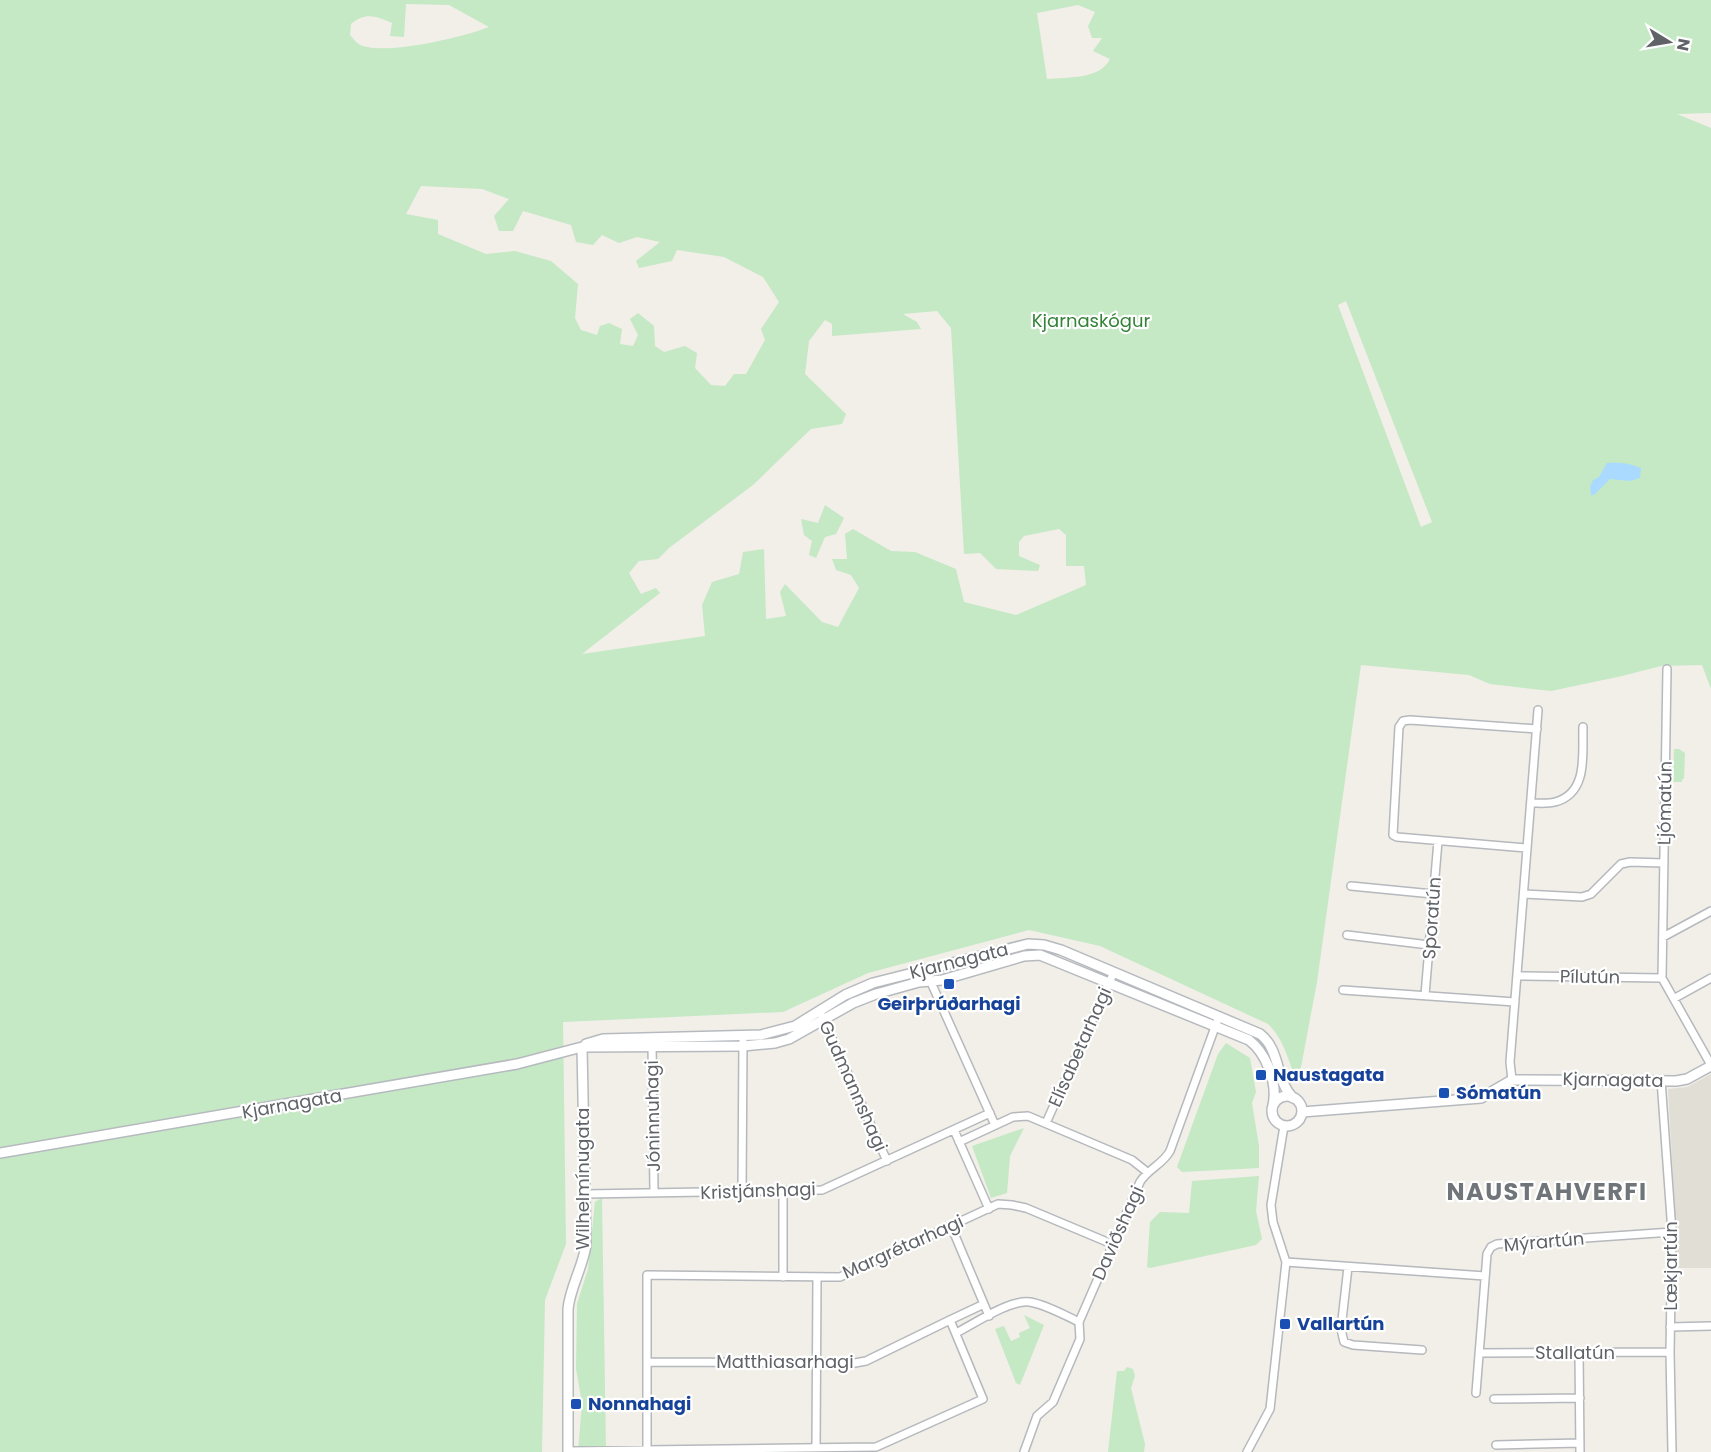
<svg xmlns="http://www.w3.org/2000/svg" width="1711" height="1452" viewBox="0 0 1711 1452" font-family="Poppins,sans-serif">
  <rect width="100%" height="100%" fill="#f1efe8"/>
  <path fill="#e1ded6" d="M1711 1074V1268H1678L1668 1089 1687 1087Z"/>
  <path fill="#c5e8c5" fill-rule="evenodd" d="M0 0H1711V113L1677 114 1711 128V689L1702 665 1661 666 1622 676 1551 691 1490 684 1469 675 1361 665 1317 982 1298 1083C1288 1062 1285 1040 1268 1024L1100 946 1029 930 868 973 783 1012 563 1022 566 1244 545 1300 542 1452H0ZM406 4 449 5 489 27C463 37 386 56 360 45 356 43 353 38 350 35L351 24C365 12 376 16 392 23L390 36 404 37ZM1078 5 1095 12 1088 26 1092 38H1102L1093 51 1110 59C1100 80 1066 77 1047 79L1037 13ZM421 186 482 189 509 199 494 216 499 231H513L523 211 571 225 576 242 593 245 602 235 619 243 637 237 660 242 636 261 639 268 672 261 677 250 724 257 763 277 779 302 761 329 765 340 746 374H734L725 386 711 385 695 368 697 353 685 346 664 352 655 346 654 326 638 313 630 319 638 335 633 346 620 344 622 329 609 323 600 326 597 335 581 330 575 318 578 284 551 261 515 251 486 254 438 234V220L406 214ZM1346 301 1432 522 1421 527 1338 305ZM937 311 951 328 964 554 980 553 996 569 1038 571 1040 565 1019 556V542L1024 536 1059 529 1066 535V566H1084L1086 585 1016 615 964 602 956 569 915 552 891 551 853 529 845 534 847 559H832L836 570 851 575 859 588 838 627 822 622 785 584 780 592 786 616 766 619 764 549 743 552 739 574 712 582 702 605 705 636 582 654 660 593 656 588 641 594 629 573 639 561 658 559 669 548 753 485 811 429 842 424 846 414 805 374 809 341 825 320 832 324V336L921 329 917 322 903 314Z
    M825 505 844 518 836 534 825 537 816 558 809 555 812 541 804 535 801 519 818 523Z
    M1674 749H1679L1685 753 1684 779H1682V782H1673Z
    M1226 1043 1250 1058 1256 1092 1252 1103 1259 1146V1168L1182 1172 1177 1167 1218 1054Z
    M1024 1128 1010 1156 1007 1193 991 1198 972 1146Z
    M1259 1176 1256 1211 1262 1239 1256 1245 1150 1268 1147 1267 1150 1222 1160 1212 1189 1213 1192 1181Z
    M602 1198 606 1452H578L582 1403 576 1369 577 1304 588 1269 595 1202Z
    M1024 1315 1044 1325 1020 1385 1016 1383 995 1329 1004 1326 1011 1341 1020 1337 1019 1333 1030 1328Z
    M1127 1367 1133 1369 1135 1376 1131 1388 1145 1444 1144 1452H1108L1117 1371H1124Z"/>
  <path fill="#aadaff" d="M1607 463C1619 462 1630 463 1641 468L1640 478 1630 481 1610 479 1594 495H1591L1590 487 1593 480 1599 477Z"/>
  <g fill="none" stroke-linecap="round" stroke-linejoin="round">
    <defs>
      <path id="street" d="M1667 669 1662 978 1711 1065
        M1531 803C1539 803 1548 804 1555 802 1589 793 1582 753 1583 727
        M1527 848 1397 837 1393 835 1399 727 1403 721 1410 720 1537 729
        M1351 886 1433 894
        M1524 894 1582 897 1591 894 1621 864 1630 862 1664 863
        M1347 935 1429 945
        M1663 937 1711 911
        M925 969 995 1125
        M1517 976 1662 978
        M1343 990 1515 1002
        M1425 995 1438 841
        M1675 998 1711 978
        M822 1016 887 1161
        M652 1043 654 1193
        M1512 1080 1510 1062 1538 710
        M1661 1080 1672 1232 1670 1352 1672 1452
        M1046 1123 1114 972
        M954 1130 989 1209
        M959 1142 1013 1117 1028 1116 1132 1160 1147 1172
        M742 1192 743 1041
        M783 1192V1277
        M586 1194 822 1190 990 1113
        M951 1226 989 1316
        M1286 1262 1485 1276
        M1348 1267 1341 1329 1344 1342 1353 1345 1422 1350
        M950 1320 984 1304
        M1670 1327 1711 1326
        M956 1333C974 1324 1010 1299 1030 1302 1047 1305 1064 1315 1079 1322
        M1479 1353 1670 1352
        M1579 1353 1580 1452
        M1476 1393 1487 1254 1491 1247 1497 1244 1672 1232
        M1494 1399 1580 1398
        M1496 1445 1580 1443
        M816 1449 817 1277
        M568 1451 876 1447 983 1399 950 1320 866 1361 855 1363 647 1362
        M647 1451V1275L840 1277 998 1204 1012 1205 1026 1208 1112 1244
        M1024 1452 1037 1416 1053 1402 1080 1339 1079 1322 1140 1182C1148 1169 1163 1164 1170 1151L1219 1016
        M1247 1452 1270 1409 1286 1262 1273 1222 1271 1205 1284 1126"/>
      <path id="secondary" d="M586 1044 603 1039 761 1035 795 1026 845 995 873 983 1028 944 1044 945 1061 950 1260 1034C1281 1050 1275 1080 1293 1098
        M1272 1111a15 15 0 1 1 30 0a15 15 0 1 1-30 0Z
        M1302 1112 1481 1098 1512 1080 1676 1081 1687 1079 1711 1066
        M0 1153 517 1064 582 1047 743 1046 775 1043 789 1039 853 1003 876 994 919 982 942 980 1024 956 1040 955 1249 1040C1266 1053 1278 1083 1273 1105
        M568 1452V1309C570 1287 583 1267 586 1245L582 1047"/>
    </defs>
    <use href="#street" stroke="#b5b8bc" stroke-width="10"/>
    <use href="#secondary" stroke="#b6babf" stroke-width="12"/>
    <use href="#street" stroke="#fff" stroke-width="7"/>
    <use href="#secondary" stroke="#fff" stroke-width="9"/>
  </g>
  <g fill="#1a4fb4" stroke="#fff" stroke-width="2">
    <rect x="943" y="978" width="12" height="12" rx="3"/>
    <rect x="1255" y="1069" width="12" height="12" rx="3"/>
    <rect x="1438" y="1087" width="12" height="12" rx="3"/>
    <rect x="1279" y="1318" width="12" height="12" rx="3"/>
    <rect x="570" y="1398" width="12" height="12" rx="3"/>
  </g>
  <g text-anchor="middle" stroke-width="4.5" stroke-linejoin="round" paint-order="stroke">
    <g font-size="18" fill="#348238" stroke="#fff">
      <text x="1091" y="327">Kjarnaskógur</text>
    </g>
    <g font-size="18" fill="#5f6368" stroke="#fff">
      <text transform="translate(1665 803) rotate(-89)" y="6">Ljómatún</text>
      <text transform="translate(1432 918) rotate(-86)" y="6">Sporatún</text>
      <text transform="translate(959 961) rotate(-14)" y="6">Kjarnagata</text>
      <text transform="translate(1590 977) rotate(1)" y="6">Pílutún</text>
      <text transform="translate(1080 1047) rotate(-66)" y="6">Elísabetarhagi</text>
      <text transform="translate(1613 1080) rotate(1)" y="6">Kjarnagata</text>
      <text transform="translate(853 1086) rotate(66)" y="6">Gudmannshagi</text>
      <text transform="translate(292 1104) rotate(-10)" y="6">Kjarnagata</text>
      <text transform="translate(653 1116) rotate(-91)" y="6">Jóninnuhagi</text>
      <text transform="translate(583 1179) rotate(-90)" y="6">Wilhelmínugata</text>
      <text transform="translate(758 1191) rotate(-2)" y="6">Kristjánshagi</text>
      <text transform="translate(1118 1233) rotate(-66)" y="6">Daviðshagi</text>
      <text transform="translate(1544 1242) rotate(-5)" y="6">Mýrartún</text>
      <text transform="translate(903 1247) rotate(-24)" y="6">Margrétarhagi</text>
      <text transform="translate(1671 1266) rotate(-90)" y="6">Lækjartún</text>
      <text x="1575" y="1359">Stallatún</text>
      <text x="785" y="1368">Matthiasarhagi</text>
    </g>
    <g font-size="18" font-weight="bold" fill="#164399" stroke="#fff" text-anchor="start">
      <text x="949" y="1010" text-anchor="middle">Geirþrúðarhagi</text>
      <text x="1273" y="1081">Naustagata</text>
      <text x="1456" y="1099">Sómatún</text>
      <text x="1297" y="1330">Vallartún</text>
      <text x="588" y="1410">Nonnahagi</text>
    </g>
    <g font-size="24" font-weight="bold" letter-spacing="1.5" fill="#70757a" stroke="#fff">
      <text x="1547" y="1200">NAUSTAHVERFI</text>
    </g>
  </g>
  <g transform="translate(1669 42) rotate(101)" stroke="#ffffff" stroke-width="4.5" paint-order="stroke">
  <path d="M0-4.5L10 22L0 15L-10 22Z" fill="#5f6368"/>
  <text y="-9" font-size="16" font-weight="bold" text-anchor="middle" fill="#5f6368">N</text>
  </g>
</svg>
